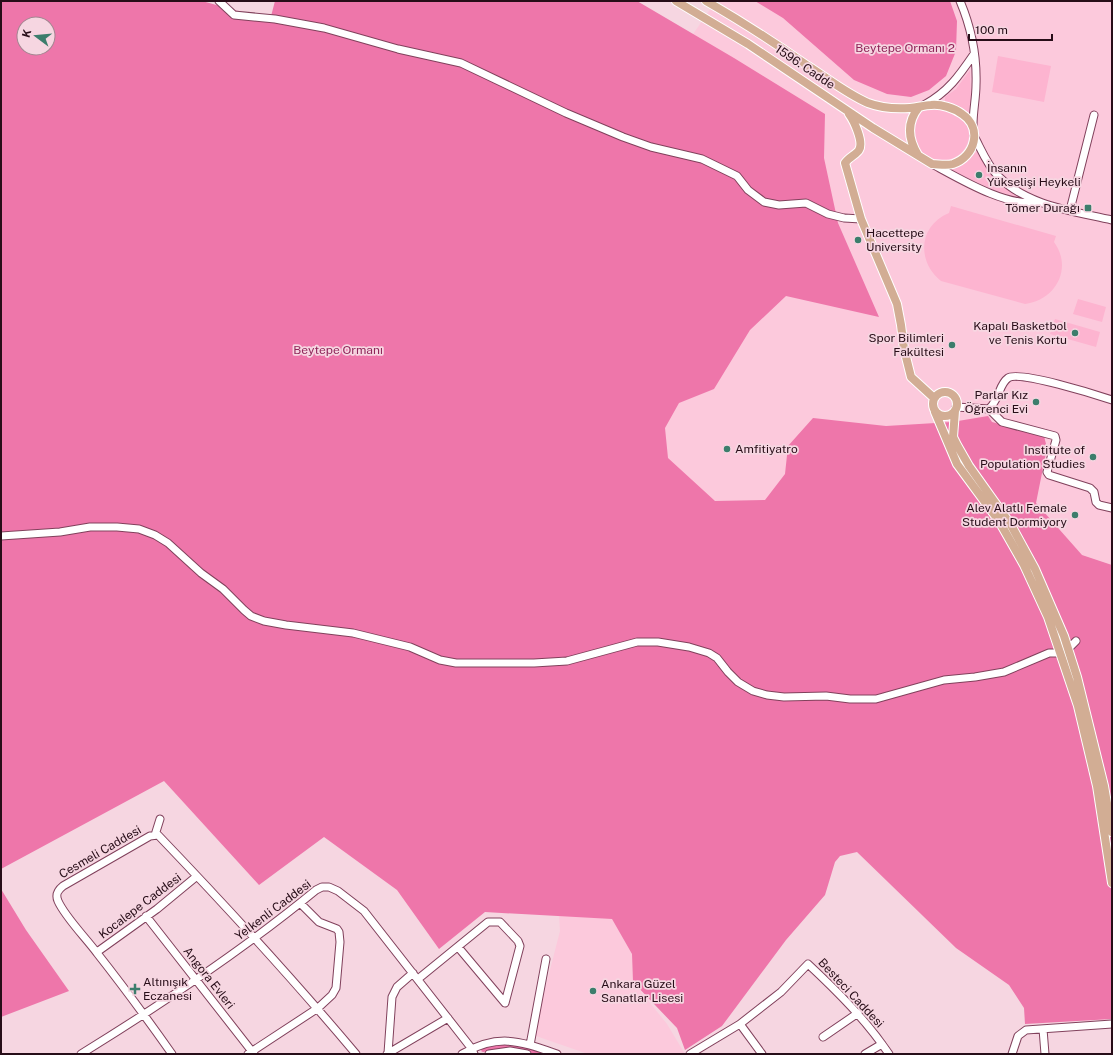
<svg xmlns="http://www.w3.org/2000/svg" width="1113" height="1055" viewBox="0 0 1113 1055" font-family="'Public Sans',sans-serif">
  <rect width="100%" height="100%" fill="#f6d6e1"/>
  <path fill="#fcc9dc" d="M716 1H1112V565L1082 555 749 539 553 394 657 86Z
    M559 915 612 919 632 954 633 982 667 1024 685 1054H588L536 1036V1031L542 1001 560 931Z"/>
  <path fill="#fdb4d0" d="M998 56 1051 66 1044 102 992 92Z
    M970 70 971 102 968 115 963 110 945 102V97L956 89Z
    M935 108C946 110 961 115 967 125 970 129 969 133 969 137 967 155 948 165 932 158 926 155 921 152 918 147 909 133 913 124 920 112Z
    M978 151C987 174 1000 187 1023 197L1022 198 996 191 950 170 966 162 975 153Z
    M951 206 1056 236 1054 242C1073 268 1056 300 1025 304L941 281C916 261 919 225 949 213Z
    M1078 299 1106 307 1102 322 1073 314Z
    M1055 319 1100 332 1096 347 1050 334Z"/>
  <path fill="#ee76aa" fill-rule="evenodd" d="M1 1H202L270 20 275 1H637L734 58 825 114 824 158 838 223 879 317 786 296 750 330 714 389 679 403 665 428 668 458 715 501 765 500 785 474 788 446 813 418 886 426 952 422 988 416 992 422 1044 436 1047 448 1036 503 1082 555 1112 565V1019L1025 1024 1024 1008 1009 985 956 948 857 852 840 856 835 862 825 895 786 940 722 1026 685 1050 677 1028 633 982 632 954 612 919 485 912 439 949 397 890 324 837 259 885 164 781 1 869ZM24 24H48V48H24Z
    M755 1H950L957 21 956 51 946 76 929 90 911 97 887 94 854 80 783 18Z
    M1 889 26 930 69 991 1 1017Z
    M509 1043 549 1054H535L512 1048 483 1052 481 1051 483 1048Z"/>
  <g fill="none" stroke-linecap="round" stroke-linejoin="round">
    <defs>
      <path id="minor" d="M219 1 234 15 275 19 324 28 398 49 461 63 566 113 623 137 651 147 702 159 737 176 748 190 764 202 779 205 806 203 828 214 844 218 861 219
        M960 1C971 27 977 57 976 85 976 98 973 111 973 125
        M924 105C948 92 959 76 974 54
        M974 136C981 149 987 165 998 176 1027 206 1073 211 1112 220
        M934 165C960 179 1008 208 1039 202
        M1070 210 1094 115
        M956 407 989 409 1002 422 1055 436 1056 440 1047 472 1049 475 1090 488 1094 492 1096 502 1099 505 1112 508
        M989 409C992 406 994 403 996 399 1000 392 1001 383 1008 378 1018 370 1097 395 1112 400
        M1 536 60 532 90 527H117L139 529 155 535 168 543 201 573 223 589 244 610 251 616 264 621 286 625 353 633 410 647 440 660 456 663H534L567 661 637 642H658L689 647 709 653 717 658 728 672 738 682 753 691 767 695 784 697 826 696 850 699H876L944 680 975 677 1004 672 1049 653H1060L1068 649 1076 641
        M155 835 160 819
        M146 916 254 1054
        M97 952 157 909 197 876
        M418 979 488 922H500L518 941 520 946 505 1003 458 947
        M740 1024 781 992 808 964C838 992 866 1020 889 1054
        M1043 1029 1045 1054
        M823 1037 858 1013
        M530 1045 546 959
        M388 1053 392 997 397 987 413 973
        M81 1054C162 1004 242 951 316 890L322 887H329L338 891 364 911 472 1049 474 1054
        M172 1054C148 1020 123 986 97 953 86 938 65 917 58 901 55 894 58 890 63 886L150 836 158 835C226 906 293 979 356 1054
        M248 1054 318 1008 332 995 336 988 340 942 339 932 337 929 319 922 300 903
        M387 1054 448 1018
        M462 1054C499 1033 519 1041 557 1054
        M489 1054 510 1051 527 1054
        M690 1054 740 1024 762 1054
        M865 1054 882 1044
        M1012 1054 1018 1036 1026 1030 1112 1024"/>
      <path id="major" d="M676 1 748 44 873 128 932 164C938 164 946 166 953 164 975 157 983 128 962 114 954 108 941 104 931 105 924 105 917 108 910 108 896 109 881 108 868 103 847 94 827 78 808 66 775 43 741 21 706 1
        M849 114C854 121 864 142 859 150 857 154 849 157 845 163L861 219 897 304 901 325 904 349 911 377 934 398
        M918 155C908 139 906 123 919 107
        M933 404a12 12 0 1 1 24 0a12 12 0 1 1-24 0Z
        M955 411 953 437 957 445 969 466 1011 525 1035 569 1064 636 1077 677 1104 786 1112 832
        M935 412 957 464 999 521 1024 565 1048 617 1078 706 1097 786 1112 883"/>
    </defs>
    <use href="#minor" stroke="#81415c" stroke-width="9"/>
    <use href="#major" stroke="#fff" stroke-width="10"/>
    <use href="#minor" stroke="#fff" stroke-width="7"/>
    <use href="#major" stroke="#d2ad94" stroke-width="8"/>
  </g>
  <g fill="#3c7d6c" stroke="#f6d6e1" stroke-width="1.5">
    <circle cx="979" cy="175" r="4"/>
    <rect x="1084" y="204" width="8" height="8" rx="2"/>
    <circle cx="858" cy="240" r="4"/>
    <circle cx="1075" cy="333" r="4"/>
    <circle cx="952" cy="345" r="4"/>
    <circle cx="1036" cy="402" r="4"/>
    <circle cx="727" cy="449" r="4"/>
    <circle cx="1093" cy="457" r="4"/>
    <circle cx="1075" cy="515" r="4"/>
    <path d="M133 983h4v4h4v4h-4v4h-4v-4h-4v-4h4z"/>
    <circle cx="593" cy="991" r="4"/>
  </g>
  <g text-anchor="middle" stroke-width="3.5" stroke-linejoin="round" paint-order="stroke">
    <g font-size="12" fill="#90255a" stroke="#f6d6e1">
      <text x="905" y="52">Beytepe Ormanı 2</text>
      <text x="338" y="354">Beytepe Ormanı</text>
    </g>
    <g font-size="12" fill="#270d18" stroke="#f6d6e1">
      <text transform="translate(805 67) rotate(34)" y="4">1596. Cadde</text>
      <text transform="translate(100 852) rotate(-30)" y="4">Cesmeli Caddesi</text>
      <text transform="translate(140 906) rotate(-37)" y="4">Kocalepe Caddesi</text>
      <text transform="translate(273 910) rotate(-37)" y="4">Yelkenli Caddesi</text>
      <text transform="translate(209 978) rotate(52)" y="4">Angora Evleri</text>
      <text transform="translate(851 993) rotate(47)" y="4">Besteci Caddesi</text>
    </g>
    <g font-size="12" fill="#270d18" stroke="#f6d6e1" text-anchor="end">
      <text x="987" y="172" text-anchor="start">İnsanın<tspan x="987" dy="14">Yükselişi Heykeli</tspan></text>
      <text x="1080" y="212">Tömer Durağı</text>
      <text x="866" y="237" text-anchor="start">Hacettepe<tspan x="866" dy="14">University</tspan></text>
      <text x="1067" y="330">Kapalı Basketbol<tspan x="1067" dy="14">ve Tenis Kortu</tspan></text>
      <text x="944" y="342">Spor Bilimleri<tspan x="944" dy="14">Fakültesi</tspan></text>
      <text x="1028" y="399">Parlar Kız<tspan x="1028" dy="14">Öğrenci Evi</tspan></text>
      <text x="735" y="453" text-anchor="start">Amfitiyatro</text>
      <text x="1085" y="454">Institute of<tspan x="1085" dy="14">Population Studies</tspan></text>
      <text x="1067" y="512">Alev Alatlı Female<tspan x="1067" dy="14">Student Dormiyory</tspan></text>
      <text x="143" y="986" text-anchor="start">Altınışık<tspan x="143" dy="14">Eczanesi</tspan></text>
      <text x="601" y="988" text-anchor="start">Ankara Güzel<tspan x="601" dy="14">Sanatlar Lisesi</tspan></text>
    </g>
  </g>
  <rect width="1113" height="1055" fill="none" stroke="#270d18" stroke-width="4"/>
  <g transform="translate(36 36) rotate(286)"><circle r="19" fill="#f6d6e1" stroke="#a38691"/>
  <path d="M0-3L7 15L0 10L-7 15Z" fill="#3c7d6c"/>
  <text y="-6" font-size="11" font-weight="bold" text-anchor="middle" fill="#270d18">K</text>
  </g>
  <path d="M969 34v6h83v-6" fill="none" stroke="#270d18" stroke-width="2"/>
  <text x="975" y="34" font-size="12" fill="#270d18" stroke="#f6d6e1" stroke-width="3" paint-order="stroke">100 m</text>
</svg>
